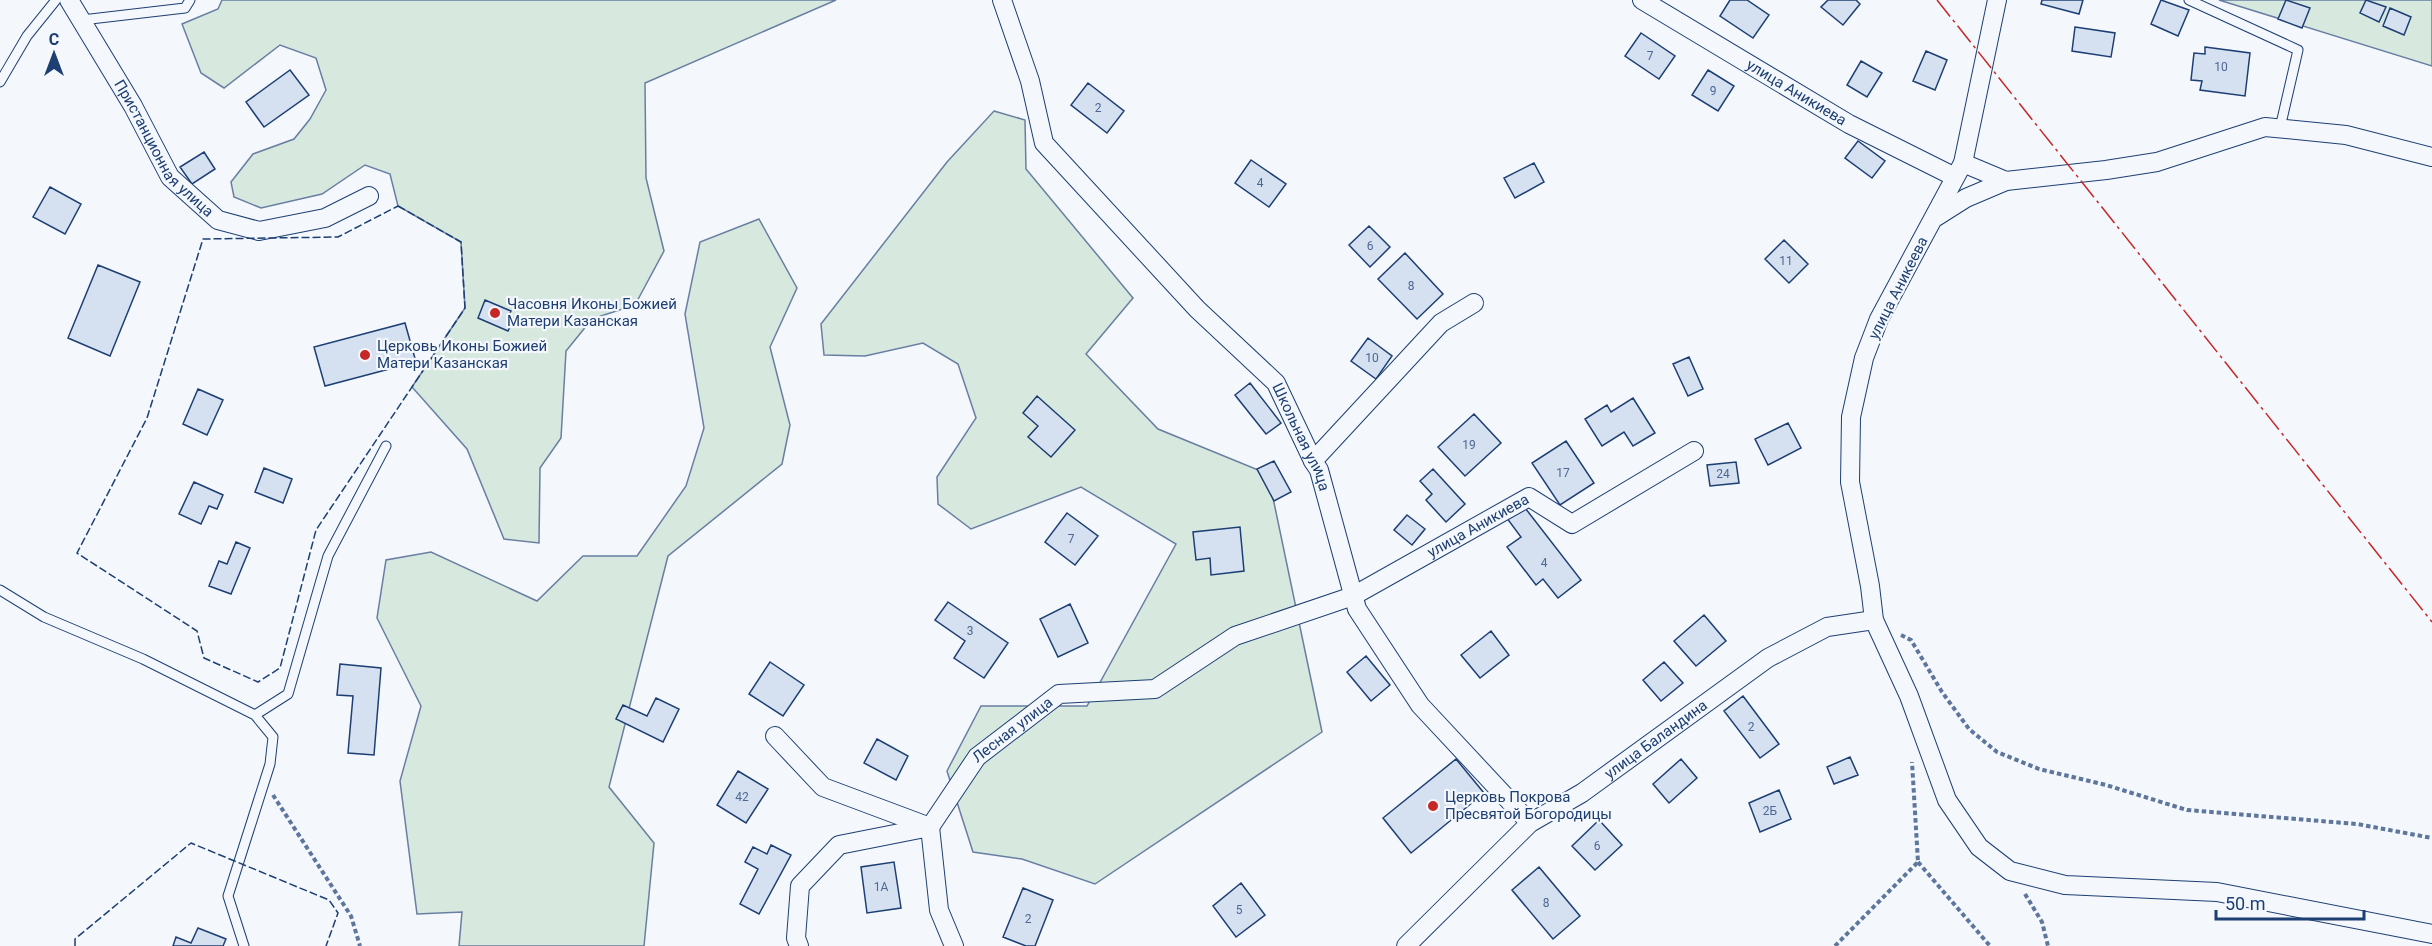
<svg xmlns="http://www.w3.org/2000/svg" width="2432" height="946" viewBox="0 0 2432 946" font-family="Roboto,sans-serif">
  <rect width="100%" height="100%" fill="#f4f7fb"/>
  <path fill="#d7e8df" stroke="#687fa3" stroke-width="1.5" d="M222 0H836L645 83 646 178 664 251 635 305 592 319 566 351 561 438 540 468 539 543 504 539 467 449 412 387 465 308 461 242 398 206 390 174 365 165 322 194 261 208 234 197 231 182 253 154 294 139 310 119 326 90 316 58 280 45 224 88 201 73 182 24 218 9Z
    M2219 0H2432V66Z
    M994 111 1025 120 1026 169 1133 298 1086 354 1158 429 1268 474 1322 732 1095 884 1022 859 973 852 947 771 981 706H1087L1176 544 1081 487 971 529 938 504 937 477 976 418 958 364 923 343 865 356 824 355 821 324 947 162Z
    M759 219 797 288 770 347 790 425 782 464 668 556 609 787 654 843 644 946H459L462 912 417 914 400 781 421 706 377 618 386 560 431 552 537 601 583 556H637L686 486 704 428 685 314 700 242Z"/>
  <path fill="#d5e0f0" stroke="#1d3f73" stroke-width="1.5" d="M1730 0H1747L1769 15 1753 38 1720 16Z
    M1828 0H1856L1860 4 1843 25 1821 7Z
    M2042 0H2083L2079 14 2041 4Z
    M2161 0 2189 10 2178 36 2151 24Z
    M2286 0 2310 8 2302 28 2278 19Z
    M2366 0 2386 7 2379 22 2360 13Z
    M2390 8 2411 17 2404 35 2383 26Z
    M2075 27 2115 33 2111 57 2072 51Z
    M1641 33 1675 56 1659 79 1625 56Z
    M2205 47 2250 53 2245 96 2200 90 2202 81 2191 80 2194 53 2205 54Z
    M1926 51 1947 60 1935 90 1913 81Z
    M1861 61 1882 73 1867 97 1847 85Z
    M290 70 309 95 264 127 246 102Z
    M1708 70 1734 86 1718 111 1692 95Z
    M1088 83 1124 111 1107 133 1071 105Z
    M1858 141 1885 161 1872 178 1845 158Z
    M204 152 215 169 192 184 180 167Z
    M1251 160 1286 184 1269 207 1235 183Z
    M1534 163 1544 182 1515 198 1504 178Z
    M50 187 81 204 65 234 33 217Z
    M1369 226 1390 247 1370 267 1349 245Z
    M1784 240 1808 264 1789 283 1765 259Z
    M1405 253 1443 294 1417 319 1378 279Z
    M98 265 140 282 110 356 68 338Z
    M485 300 511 311 509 316 514 318 508 331 478 318Z
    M405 323 416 362 325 386 314 347Z
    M1368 338 1392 356 1376 379 1351 361Z
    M1689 357 1703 389 1688 396 1673 364Z
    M1250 383 1281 423 1266 434 1235 395Z
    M198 389 223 400 207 435 183 424Z
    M1037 396 1075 430 1051 457 1028 437 1038 426 1023 413Z
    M1633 398 1655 433 1633 446 1624 432 1602 446 1585 419 1607 405 1611 412Z
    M1474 414 1501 443 1465 476 1438 447Z
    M1788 423 1801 448 1768 465 1755 439Z
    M1566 441 1594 483 1560 505 1532 463Z
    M1274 461 1291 492 1274 501 1257 469Z
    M1736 462 1739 483 1710 486 1707 465Z
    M264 468 292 479 283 503 255 492Z
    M1433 469 1465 504 1446 522 1426 500 1432 494 1420 481Z
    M194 482 223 495 217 509 209 506 201 524 179 514Z
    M1522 504 1581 580 1558 598 1543 579 1536 585 1507 547 1521 537 1506 517Z
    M1067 513 1098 536 1075 565 1045 542Z
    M1407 515 1425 529 1412 545 1394 530Z
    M1240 527 1244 571 1211 575 1210 558 1196 560 1193 532Z
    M236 542 250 548 231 594 209 586 219 561 227 564Z
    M948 602 1008 643 984 678 954 658 965 641 935 620Z
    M1070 604 1088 643 1058 657 1040 619Z
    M1704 615 1726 641 1696 666 1674 641Z
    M1491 631 1509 655 1480 678 1461 655Z
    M1366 656 1390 685 1371 701 1347 672Z
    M770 662 804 685 783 716 749 694Z
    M1664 662 1683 683 1661 701 1643 680Z
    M340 664 381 668 374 755 348 753 353 696 337 695Z
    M1743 696 1779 744 1760 758 1724 711Z
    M656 698 679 709 663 742 616 719 623 705 647 716Z
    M877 739 908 756 896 780 864 763Z
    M1850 757 1858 775 1834 784 1827 767Z
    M1456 759 1484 793 1411 853 1383 818Z
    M1681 759 1697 778 1669 803 1653 784Z
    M738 771 768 789 746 823 717 805Z
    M1779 790 1791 819 1760 832 1749 803Z
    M1599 820 1622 845 1595 870 1572 846Z
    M771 845 791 855 759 914 740 904 758 869 745 862 753 847 767 854Z
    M894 862 901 908 867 913 861 867Z
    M1539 867 1580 916 1553 939 1512 890Z
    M1241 883 1265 915 1236 937 1213 906Z
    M1023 888 1053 900 1035 946H1026L1003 937Z
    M198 928 226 939 223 946H173L176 937 191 943Z"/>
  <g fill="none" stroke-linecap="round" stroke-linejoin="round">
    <defs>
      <path id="lane" d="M2189 0 2298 50 2280 128
        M82 20 185 8 190 0
        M0 82 27 36 56 0
        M0 590 44 617 143 659 255 715 288 694 328 556 386 446
        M244 946 228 896 270 764 273 737 255 715"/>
      <g id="street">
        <path id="s1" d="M69 0 133 106 170 177 218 220 259 231 325 218 369 196"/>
        <path id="s2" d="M1002 0 1030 81 1044 143 1197 309 1276 383 1313 461 1319 470 1357 609 1420 705 1530 823"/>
        <path id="s3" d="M1642 0 1849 124 1955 177"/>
        <path d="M1997 0 1963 163 1879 319 1864 358 1851 417 1850 482 1870 586 1874 620 1909 696 1947 800 1979 847 2010 871 2065 885 2217 892 2432 934"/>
        <path d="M1963 163 2006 181 2106 170 2157 162 2265 127 2346 135 2432 157"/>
        <path d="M1936 217 1966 198 2006 181"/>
        <path d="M1313 461 1441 323 1474 303"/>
        <path d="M775 736 823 787 930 827 939 910 954 946"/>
        <path id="s4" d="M799 946 796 938 800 886 839 845 930 827 977 757 1059 694 1155 689 1235 636 1353 596 1529 497 1572 524 1694 451"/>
        <path id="s5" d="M1406 946 1530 823 1582 793 1768 658 1827 627 1874 620"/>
      </g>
    </defs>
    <use href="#lane" stroke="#1d3f73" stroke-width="11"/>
    <use href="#street" stroke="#1d3f73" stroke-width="20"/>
    <path stroke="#5e769c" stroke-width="4" stroke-dasharray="4.5 3" stroke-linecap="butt" d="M1901 635 1911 640 1942 692 1969 729 1997 752 2039 769 2106 785 2187 810 2357 824 2432 838
      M273 795 351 916 360 946
      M1918 862 1990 946
      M2025 894 2042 922 2048 946
      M1835 946 1918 862 1912 762"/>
    <use href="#lane" stroke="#f4f7fb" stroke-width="9"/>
    <use href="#street" stroke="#f4f7fb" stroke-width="18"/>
    <path stroke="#1d3f73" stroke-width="1.5" stroke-dasharray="8 3" stroke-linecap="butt" d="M398 206 461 242 465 308 316 530 280 668 258 682 204 658 197 631 77 553 147 418 203 239 338 237Z
      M75 946V939L191 843 329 900 338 913 326 946"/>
    <path stroke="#c62828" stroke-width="1.5" stroke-dasharray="21 4.5 3 4.5" stroke-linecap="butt" d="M1937 0 2432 622"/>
  </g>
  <g fill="#c62828" stroke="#f4f7fb" stroke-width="2">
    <circle cx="495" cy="313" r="6"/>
    <circle cx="365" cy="355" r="6"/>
    <circle cx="1433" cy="806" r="6"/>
  </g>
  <g text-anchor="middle" stroke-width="4.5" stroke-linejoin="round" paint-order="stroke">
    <g font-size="12" fill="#4b6792">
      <text x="1650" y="60">7</text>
      <text x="2221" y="71">10</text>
      <text x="1713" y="95">9</text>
      <text x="1098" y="112">2</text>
      <text x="1260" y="187">4</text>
      <text x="1370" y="250">6</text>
      <text x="1786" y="265">11</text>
      <text x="1411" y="290">8</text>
      <text x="1372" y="362">10</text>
      <text x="1469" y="449">19</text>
      <text x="1563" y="477">17</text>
      <text x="1723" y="478">24</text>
      <text x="1071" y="543">7</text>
      <text x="1544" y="567">4</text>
      <text x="970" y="635">3</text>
      <text x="1751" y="731">2</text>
      <text x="742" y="801">42</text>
      <text x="1770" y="815">2Б</text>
      <text x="1597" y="850">6</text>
      <text x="881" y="891">1А</text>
      <text x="1546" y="907">8</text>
      <text x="1239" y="914">5</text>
      <text x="1028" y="923">2</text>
    </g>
    <g font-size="15" fill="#1d3f73" stroke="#f4f7fb">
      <text dy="5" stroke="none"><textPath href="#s3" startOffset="180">улица Аникиева</textPath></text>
      <text dy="5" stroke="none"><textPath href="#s1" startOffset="177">Пристанционная улица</textPath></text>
      <text transform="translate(1898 288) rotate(-63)" y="5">улица Аникеева</text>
      <text dy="5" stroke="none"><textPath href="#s2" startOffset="543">Школьная улица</textPath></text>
      <text dy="5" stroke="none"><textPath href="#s4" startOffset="858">улица Аникиева</textPath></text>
      <text dy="5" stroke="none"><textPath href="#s4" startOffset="339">Лесная улица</textPath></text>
      <text dy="5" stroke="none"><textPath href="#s5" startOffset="326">улица Баландина</textPath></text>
    </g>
    <g font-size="15" fill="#1d3f73" stroke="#f4f7fb" text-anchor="start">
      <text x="507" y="309">Часовня Иконы Божией<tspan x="507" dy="17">Матери Казанская</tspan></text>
      <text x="377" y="351">Церковь Иконы Божией<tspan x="377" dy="17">Матери Казанская</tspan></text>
      <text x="1445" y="802">Церковь Покрова<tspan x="1445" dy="17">Пресвятой Богородицы</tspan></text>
    </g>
  </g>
  <g transform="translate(54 54)" stroke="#f4f7fb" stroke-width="4.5" paint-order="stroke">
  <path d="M0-4.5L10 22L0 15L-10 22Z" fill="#1d3f73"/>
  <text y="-9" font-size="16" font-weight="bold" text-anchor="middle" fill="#1d3f73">С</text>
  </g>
  <path d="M2216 910v9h148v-9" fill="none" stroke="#1d3f73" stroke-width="3"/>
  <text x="2225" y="910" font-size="18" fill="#1d3f73" stroke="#f4f7fb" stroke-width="4.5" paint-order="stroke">50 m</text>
</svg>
